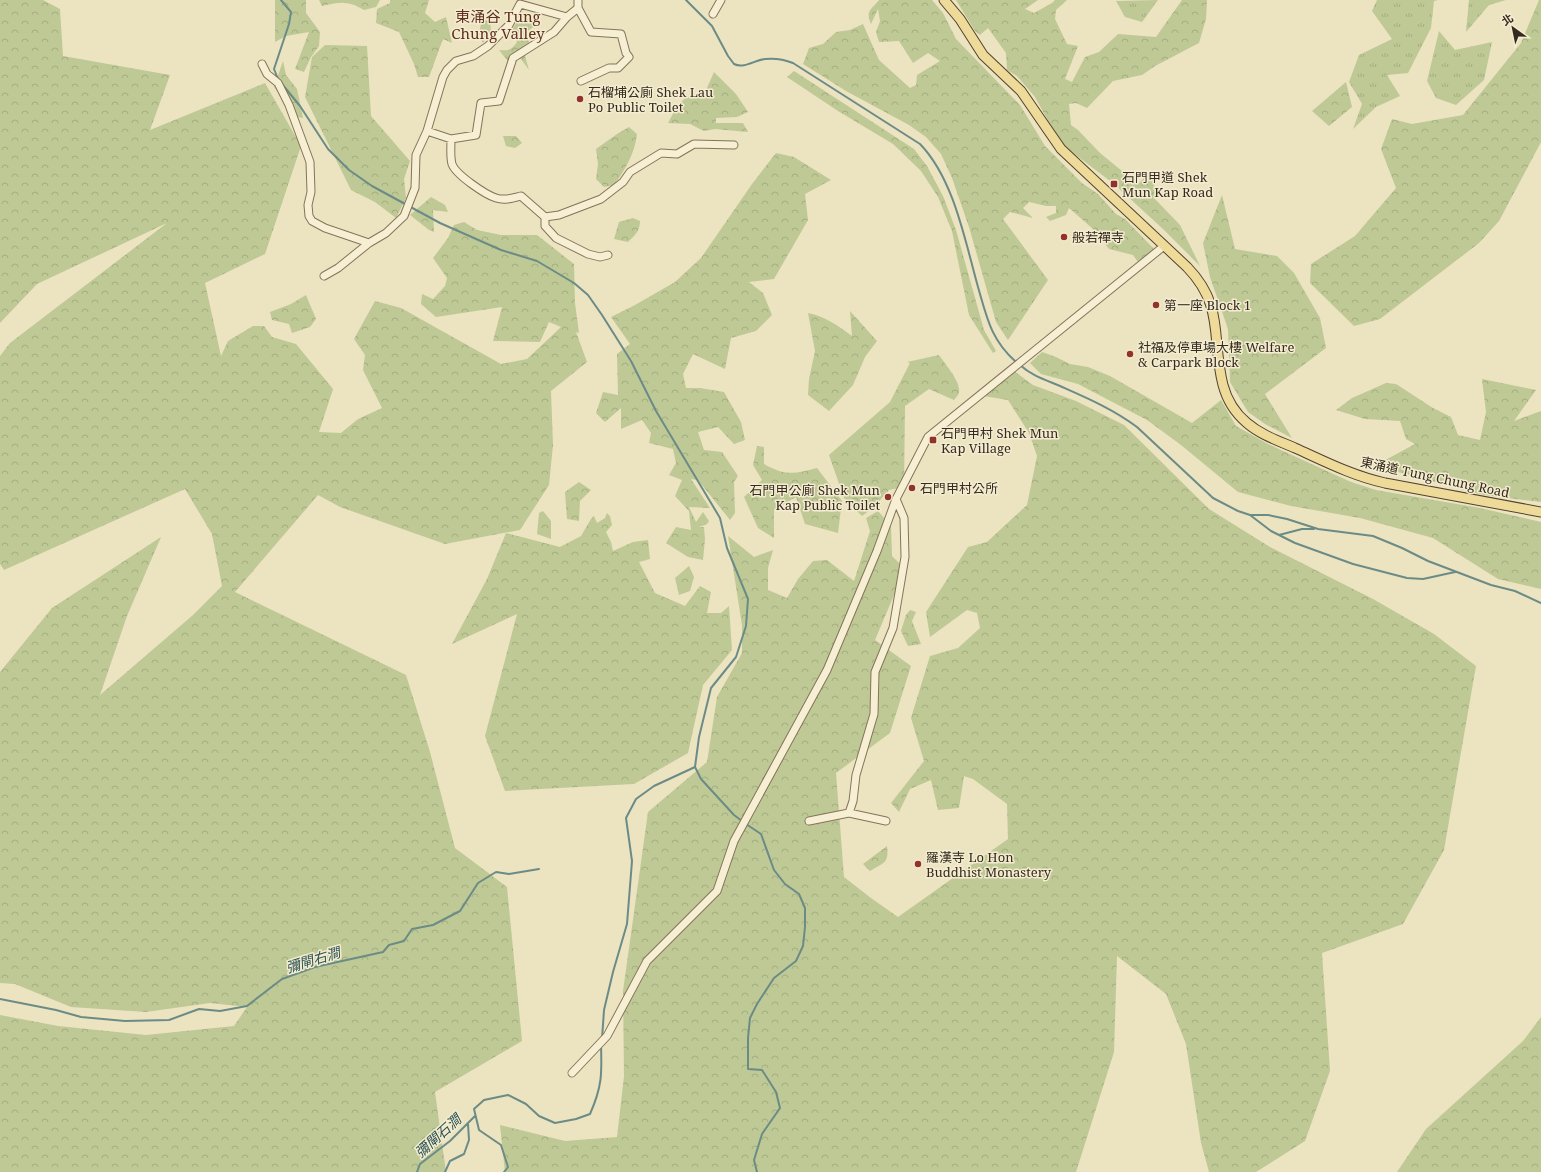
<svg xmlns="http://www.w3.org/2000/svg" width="1541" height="1172" viewBox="0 0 1541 1172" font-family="'Noto Serif','Noto Sans TC',serif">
  <defs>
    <pattern id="grass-tufts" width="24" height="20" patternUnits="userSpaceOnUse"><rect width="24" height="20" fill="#bfc995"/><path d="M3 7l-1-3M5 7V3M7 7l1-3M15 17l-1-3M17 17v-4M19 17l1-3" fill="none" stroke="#a5ad80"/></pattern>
    <pattern id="forest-crowns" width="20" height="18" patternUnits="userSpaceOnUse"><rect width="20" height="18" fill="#bfc995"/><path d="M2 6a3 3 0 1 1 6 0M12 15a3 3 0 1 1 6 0" fill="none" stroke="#a5ad80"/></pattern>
  </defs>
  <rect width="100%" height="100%" fill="#ece3c1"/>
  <path fill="url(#grass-tufts)" d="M1158 0 1142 22 1125 17 1116 1Z
    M1377 0H1438L1434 1 1431 28 1408 73 1387 75 1400 96 1376 107 1353 129 1362 104 1349 82 1359 55 1392 39 1372 11Z
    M1469 0H1506L1489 5 1466 32Z
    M1439 31 1455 50 1492 42 1484 80 1456 105 1436 98 1427 81Z"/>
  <path fill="url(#forest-crowns)" d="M0 0H43L60 9 63 56 170 75 150 130 265 83 301 146 265 254 205 283 221 356 228 341 253 326H264L272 337 296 344 333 389 319 432 341 433 358 419 382 408 363 370 365 355 354 339 375 301 401 308 501 364 527 359 561 327 549 322 540 342 493 341 502 307 436 317 421 304 422 294 433 299 445 286 447 278 433 258 448 238 454 225 464 222 477 230 501 235H537L574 264 575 303 579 333 576 332 587 362 551 391 553 445 549 485 520 530 445 544 340 507 318 495 235 592 406 675 430 752 455 848 507 887 522 1041 435 1092 446 1172H0V1015L58 1026 146 1035 234 1026 247 1007 210 1003 146 1012 71 1007 15 984 0 983V672L52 608 161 537 127 616 100 695 193 615 222 586 212 534 185 489 4 570 0 564V356L10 343 167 223 37 284 0 323Z
    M275 0H306V13L320 32 319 46 311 57 304 72 295 69 309 32 286 36 275 42Z
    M319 0H380L376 7 364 10C348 0 339 2 322 6Z
    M390 0H429L425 13 435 22 446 17 452 43 443 39 429 77H418L414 64 399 32 376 23 377 9 390 3Z
    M879 0H932L943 13 956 39 1020 105 1045 146 1082 183 1098 194 1116 214 1125 219 1154 249 1138 262 1133 255 1109 249 1093 229 1069 208 1066 215 1050 221 1046 217 1056 213V206H1046L1029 202 1023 208 1033 218 1010 212 1003 219 1048 280 1008 340 996 322 969 227 952 178 941 154 926 137 909 125 846 91 803 64 809 48 823 44 836 32 850 30 863 24 879 60 910 88 916 85 917 75 940 61 928 53 913 63 899 41 879 42 876 32 880 21 878 9 871 24C865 11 871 10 879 0Z
    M956 0H1038L1025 9 1034 13 1052 3 1055 0H1067L1056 10 1055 19 1067 44 1078 46 1065 79 1072 82 1085 57 1099 52 1118 34 1156 37 1182 0H1207L1206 19 1199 43 1155 66 1142 75 1113 81 1087 108 1076 103 1069 104 1071 125 1078 130 1100 153 1138 184 1150 172 1154 182 1155 199 1180 225 1200 266 1163 229 1114 184 1064 146 1051 126 1035 97 1017 76 1007 70 1006 53 988 28 980 35 975 31Z
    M1539 0H1541V142L1499 221 1479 243 1380 319 1354 326 1310 283 1311 264 1355 236 1396 188 1381 149 1392 119 1412 124 1463 115 1521 43Z
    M482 18 490 22 491 31 483 43 479 34Z
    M528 18 540 22 525 33 529 41 525 56 529 70 521 59 507 60 499 50C508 51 512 50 517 42L512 30 516 23Z
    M325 45 367 46 371 116 410 161 404 179 406 198 396 218 375 202 351 190 305 97 312 57Z
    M283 61 286 75 297 89 303 118 297 117 274 87Z
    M794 71 914 149 927 166 943 196 956 230 984 330 996 351 993 353 969 315 952 231 938 197 921 171 893 144 838 111 787 77Z
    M714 72 736 94 748 112 737 117 716 118V123H743L748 132 715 129 704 131 690 124 668 123 676 108 686 97 705 98 707 88Z
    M1346 82 1352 107 1329 126 1312 111Z
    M629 127 637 134C635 153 625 170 614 185L604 187 596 179 598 164 596 149 617 134Z
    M503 136H516L522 143 515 148 506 146Z
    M776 153 794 157 831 180 805 194 808 220 774 279 749 282 763 293 772 315 756 331 731 338 725 369 693 354 683 374 686 388H700L724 392 741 422 745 440 734 444 718 427 698 432 704 450 722 452 738 476 734 482 735 513 730 520 698 480 691 479 710 508 689 507 696 522 703 512 709 521 707 524 699 527H704L705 539 703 560 688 557 666 543 676 527 691 530 689 511 675 496 682 480 669 475 676 463 673 449 649 443 651 433 642 420 621 429V408L605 422 596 413 603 392 618 395 617 354 630 344 611 317 635 305 675 282 701 258 752 184Z
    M1222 195 1235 249 1277 256 1294 273 1320 318 1326 348 1265 394 1292 438 1265 424 1248 412 1230 382 1228 329 1210 277 1203 243Z
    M431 197 445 205 448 212 433 210 434 232 429 230 410 215Z
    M633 218 640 221C640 231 635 235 628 242L614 239 619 222Z
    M306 295 316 319 310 327 292 333 289 324 272 320 270 312 291 304Z
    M850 311 877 341 865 357 853 385 829 411 808 395 809 379 815 351 808 313C825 316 838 326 852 336Z
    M1042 352 1056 357 1070 364 1088 367 1110 376 1192 423 1221 400 1236 426 1268 444 1351 482 1376 490 1480 508 1541 522V589L1498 579 1433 538 1360 518 1291 506 1238 492 1181 445 1147 420 1078 384 1041 374 1030 363Z
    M939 355C945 364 961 382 959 392 959 395 956 397 954 400L929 389 905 406 904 487 889 490 873 508 862 516 844 498 829 455 890 402 910 363 907 362Z
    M1014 371 1033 385 1076 401 1124 425 1209 509 1270 547 1373 599 1434 634 1476 666 1444 850 1403 924 1322 953 1330 1071 1305 1141 1256 1172H1209L1201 1143 1186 1044 1166 994 1117 956 1114 1052 1076 1172H505L500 1125 565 1141 617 1137 624 1076 623 991 648 812 707 762 717 697 742 653V625L728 536 754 557 773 550 768 568V590L787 598 798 579 813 561 827 560 854 581 870 531 866 518 878 511 891 526 892 556 900 564 897 588 875 640 911 666 890 733 836 773 844 877 871 898 898 917 1008 839 1007 804 973 779 964 776 959 808 938 810 931 780 910 789 899 812 891 803 924 761 911 718 930 656 958 648 980 628 977 613 967 610 930 637 926 612 968 547 987 542 1027 505 1037 456 1029 433 1008 400 983 396Z
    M1482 379 1536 390 1514 421 1541 411V502L1484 495 1408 475 1376 465 1415 444 1406 439 1400 421 1365 419 1336 410 1352 398 1386 383 1396 384 1433 408 1451 417 1458 435 1480 440 1486 412Z
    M757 446 764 447V464C785 476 794 474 817 468L842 501 838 533 805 524 796 497 774 510V538L758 528 744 497 762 480 753 465Z
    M579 482 591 490 580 501 579 521 567 519 565 492Z
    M543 511 551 521V539L537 534 539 513Z
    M607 513 610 516 612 525 606 532 611 542 613 551 633 542 648 540 650 559 639 562 655 593 685 606 700 586 711 592 707 613H721L729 606 732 650 703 685 688 753 634 784 505 791 485 736 517 614 452 644 487 579 506 533 560 547 581 536 591 519 594 516 597 523 605 518Z
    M689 566 694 577 690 591 679 595 675 578Z
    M910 610 916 612 912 621 921 644 908 646 901 631 906 615Z
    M887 846C889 864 884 862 870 871L863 864Z
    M1541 1017V1172H1397L1426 1129 1523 1041Z"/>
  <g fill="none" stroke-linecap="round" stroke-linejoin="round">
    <path stroke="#6b8c86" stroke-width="2" d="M686 0 712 26 728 56 734 64C744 69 755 60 765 59 775 58 783 59 793 63L920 144C954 179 965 241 978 287 987 318 991 340 1016 362
      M278 79 274 69 289 24 291 12 281 0
      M282 84 300 106 328 149 349 170 372 186 440 223 501 250 537 261 574 283 588 295 602 315 631 361 656 411 720 518 727 548 748 599 746 626 736 657 711 688 699 737 695 767 701 779 734 815 742 821
      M1020 365C1032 376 1046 380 1060 386 1087 398 1113 409 1137 427L1213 498 1238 511 1250 515H1268L1287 519 1318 529 1373 536 1402 548 1428 561 1491 585 1515 591 1541 603
      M1250 515 1271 531 1295 543 1353 564 1407 578 1423 579 1455 572
      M1279 535 1302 529H1314
      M746 824 761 834 774 870 785 884 799 894 805 908V927L803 946 796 961 774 978 757 1004 750 1018 748 1038V1069L762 1070 776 1092 780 1108 762 1134 754 1160 757 1172
      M0 999 56 1010 81 1017 125 1021 169 1020 199 1009 220 1011 247 1006 282 979 315 967 383 952 389 945 404 941 412 929 433 925 460 911 478 883 496 872 509 874 539 869
      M602 1039 604 1010 613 972 627 924 632 861 626 818 636 799 654 786 695 767
      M417 1172 420 1164 450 1141 475 1116
      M445 1172 450 1161 464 1154 469 1140 468 1124
      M504 1172 508 1167 501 1145 479 1130 474 1109 484 1100 508 1095 526 1104 539 1116 555 1123 576 1119 590 1114C602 1087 602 1074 601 1045"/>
    <defs>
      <path id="minor" d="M578 0V8L591 32 621 34 626 53 629 57 618 68H609L581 81
        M713 14 721 0
        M262 64 267 74 278 83 289 105 310 162 311 192 308 205 309 216 312 221 325 228 369 243
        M427 131 451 139 476 135 481 103 499 101 513 58 554 32 567 17 578 8
        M451 139C451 147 450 157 452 164 456 175 486 195 496 198 505 201 513 198 521 196L545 217V226L556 238 588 254 600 257 608 255
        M545 217 559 215 601 199 623 182 630 172 661 153 677 154 694 144 734 145
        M324 276 338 268 369 243 386 233 404 216 415 188 416 155 427 131 443 77 447 70 456 61 473 56 488 46 509 25 520 4 567 17
        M809 821 849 813
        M886 821 849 813 853 801 856 775 874 714 875 672 893 628 905 557 904 518 896 499
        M572 1073 607 1036 647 961 717 891 734 841 827 670 877 551 896 499 928 437 1164 246"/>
      <path id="major" d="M944 0 960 19 983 55 1021 91 1061 149 1187 267C1225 306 1211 338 1223 385 1227 400 1235 413 1247 423 1261 435 1279 441 1295 448 1324 461 1353 476 1385 483L1541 512"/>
    </defs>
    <use href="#minor" stroke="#847459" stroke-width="9"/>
    <use href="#major" stroke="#52422e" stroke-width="11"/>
    <use href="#minor" stroke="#f7efd4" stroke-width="7"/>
    <use href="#major" stroke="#eedb99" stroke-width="9"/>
  </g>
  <g fill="#91332c" stroke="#f4ecd0" stroke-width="1.5">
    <circle cx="580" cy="99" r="4"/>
    <rect x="1110" y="180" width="8" height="8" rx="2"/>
    <circle cx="1064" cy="237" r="4"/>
    <circle cx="1156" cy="305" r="4"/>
    <circle cx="1130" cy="354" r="4"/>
    <rect x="929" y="436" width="8" height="8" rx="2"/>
    <circle cx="912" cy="488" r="4"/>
    <circle cx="888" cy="497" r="4"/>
    <circle cx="918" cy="864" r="4"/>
  </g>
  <g text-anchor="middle" stroke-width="3" stroke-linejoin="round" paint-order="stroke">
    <g font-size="13" fill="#352a1d" stroke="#f4ecd0" text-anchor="start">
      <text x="588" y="97">石榴埔公廁 Shek Lau<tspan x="588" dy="15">Po Public Toilet</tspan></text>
      <text x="1122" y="182">石門甲道 Shek<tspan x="1122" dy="15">Mun Kap Road</tspan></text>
      <text x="1072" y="242">般若禪寺</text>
      <text x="1164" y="310">第一座 Block 1</text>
      <text x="1138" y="352">社福及停車場大樓 Welfare<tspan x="1138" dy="15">&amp; Carpark Block</tspan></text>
      <text x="941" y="438">石門甲村 Shek Mun<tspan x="941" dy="15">Kap Village</tspan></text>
      <text x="920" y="493">石門甲村公所</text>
      <text x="880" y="495" text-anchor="end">石門甲公廁 Shek Mun<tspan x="880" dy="15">Kap Public Toilet</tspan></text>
      <text x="926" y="862">羅漢寺 Lo Hon<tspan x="926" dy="15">Buddhist Monastery</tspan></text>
    </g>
    <g font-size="13" fill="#352a1d" stroke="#f4ecd0">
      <text transform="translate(1435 477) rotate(12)" y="5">東涌道 Tung Chung Road</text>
    </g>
    <g font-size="14" font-style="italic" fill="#2d5354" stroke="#f4ecd0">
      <text transform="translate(313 960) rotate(-17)" y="5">彌閘右澗</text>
      <text transform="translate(438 1136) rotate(-42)" y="5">彌閘石澗</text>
    </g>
    <g font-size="15" fill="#5f311e" stroke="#f4ecd0">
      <text x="498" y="22">東涌谷 Tung<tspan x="498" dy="17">Chung Valley</tspan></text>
    </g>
  </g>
  <g transform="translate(1513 28) rotate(327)" stroke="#f4ecd0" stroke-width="3" paint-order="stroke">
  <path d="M0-3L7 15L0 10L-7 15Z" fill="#352a1d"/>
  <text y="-6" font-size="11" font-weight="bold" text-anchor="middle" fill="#352a1d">北</text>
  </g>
</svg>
